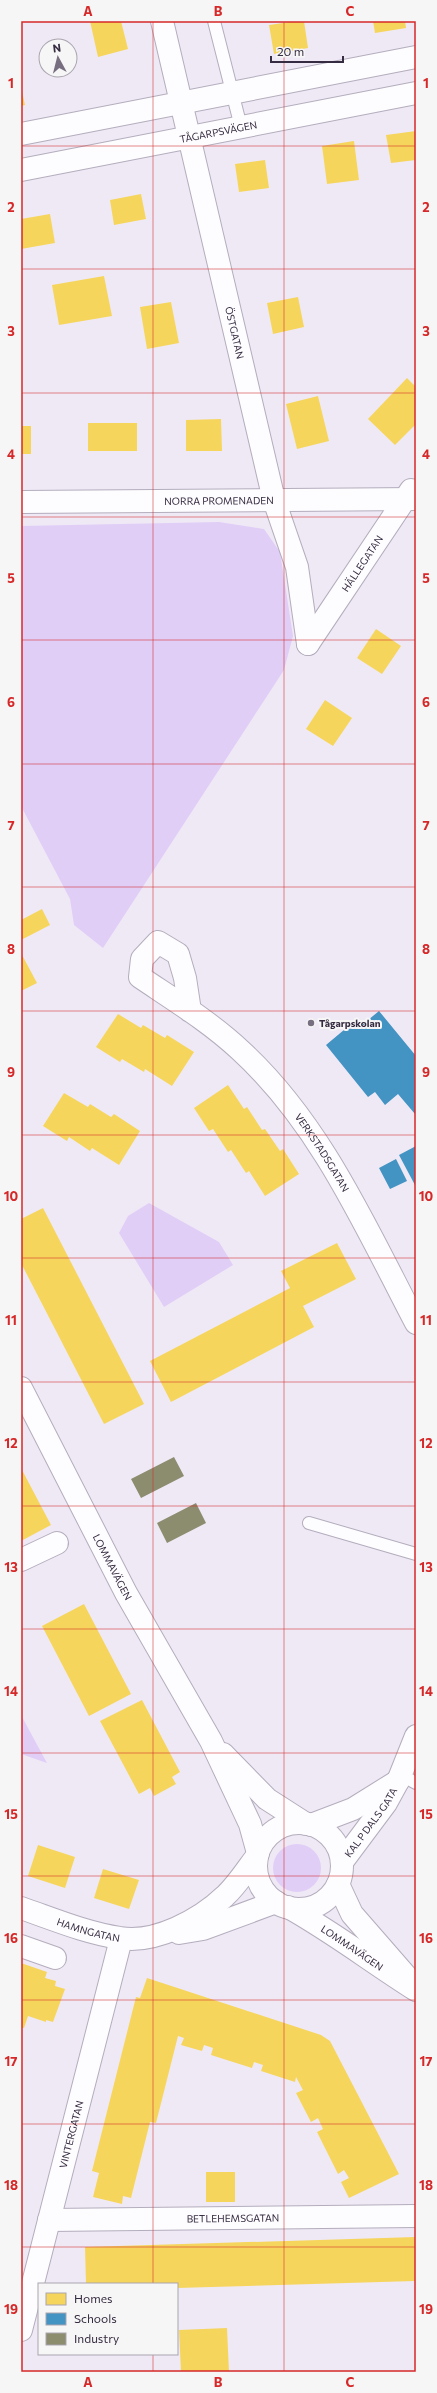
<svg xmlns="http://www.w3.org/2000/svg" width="437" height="2393" viewBox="0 0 437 2393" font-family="Commissioner,sans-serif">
  <rect width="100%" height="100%" fill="#efe9f6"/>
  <path fill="#e0cef7" d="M219 522 264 529 280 552 293 636 284 670 103 948 74 925 70 899 21 806V526Z
    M149 1203 219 1242 233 1265 164 1307 119 1233 128 1216Z
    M21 1715 47 1763 21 1754Z
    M273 1868a24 24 0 1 1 48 0a24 24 0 1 1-48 0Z"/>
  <path fill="#f6d55c" d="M90 21H121L128 49 98 57Z
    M297 21H304L308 48 274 54 269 25Z
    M373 21H405L406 28 375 33Z
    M21 87 25 105 21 106Z
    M416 131V160L391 163 386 135Z
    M354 141 359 180 327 184 322 146Z
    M265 160 269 188 239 192 235 164Z
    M141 194 146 219 114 225 110 200Z
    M50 214 55 243 21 249V219Z
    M104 276 112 316 59 325 52 285Z
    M298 297 304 327 273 334 267 303Z
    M171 302 179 343 147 349 140 307Z
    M407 378 416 387V424L395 445 368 419Z
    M318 396 329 441 297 449 286 404Z
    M221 419 222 451H186V420Z
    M88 423H137V451H88Z
    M21 426H31V454H21Z
    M376 629 401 646 382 674 357 658Z
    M325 700 352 718 333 746 306 729Z
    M42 909 50 925 21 940V920Z
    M21 953 37 983 21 991Z
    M118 1014 141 1028 143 1025 165 1038 167 1035 194 1052 172 1086 145 1069 144 1072 122 1059 120 1062 96 1047Z
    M228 1085 244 1109 247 1107 262 1130 265 1129 280 1151 283 1149 299 1174 265 1196 249 1171 246 1173 231 1150 228 1152 213 1129 209 1131 194 1108Z
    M64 1093 88 1107 90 1104 111 1117 114 1114 140 1131 119 1165 92 1148 90 1151 69 1137 67 1141 43 1126Z
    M43 1208 144 1404 104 1424 21 1263V1219Z
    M337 1243 356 1279 303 1306 314 1327 171 1402 150 1361 290 1288 281 1271Z
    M21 1468 51 1525 21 1541Z
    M84 1604 131 1694 89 1716 42 1626Z
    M142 1700 180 1772 172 1777 176 1784 154 1796 150 1788 139 1794 100 1721Z
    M38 1845 75 1857 65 1888 28 1876Z
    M103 1869 139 1880 129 1909 94 1898Z
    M21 1963 47 1972 45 1978 56 1981 55 1986 65 1989 53 2022 46 2020V2022L28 2016 24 2028 21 2027Z
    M147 1978 321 2035 330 2041 399 2174 349 2198 341 2182 349 2178 344 2170 338 2174 317 2132 323 2129 318 2118 311 2122 296 2093 303 2090 296 2077 295 2082 261 2071 263 2065 254 2062 252 2068 211 2055 213 2048 204 2045 202 2051 181 2045 184 2038 178 2036 156 2123 150 2122 131 2198 123 2196 122 2204 93 2197 99 2173 92 2171 136 1997 140 1998Z
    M206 2172H235V2202H206Z
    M416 2237V2283L415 2281 177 2288V2284H86L85 2247Z
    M227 2328 229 2372H181L179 2330Z"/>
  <path fill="#4393c3" d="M379 1011 416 1056 415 1114 398 1094 385 1105 375 1092 368 1097 326 1045 357 1019 362 1025Z
    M416 1146V1187L399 1155Z
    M396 1159 407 1181 390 1189 379 1168Z"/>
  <path fill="#8c8c6e" d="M174 1457 184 1476 141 1498 131 1479Z
    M196 1503 206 1523 167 1543 157 1523Z"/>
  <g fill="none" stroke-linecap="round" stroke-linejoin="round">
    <defs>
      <path id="lane" d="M214 21 241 127
        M309 1523 416 1554
        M401 1775 416 1783"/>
      <g id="street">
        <path id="s1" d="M162 21 274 500 297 567 308 644"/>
        <path d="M21 134 416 57"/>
        <path id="s2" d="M21 170 416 93"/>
        <path id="s3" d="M21 502 416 499"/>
        <path id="s4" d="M308 644 411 490"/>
        <path id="s5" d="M190 1011 185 978 178 954 158 942 142 959 140 977C174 1000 210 1022 240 1050 321 1124 366 1228 416 1323"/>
        <path d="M21 1560 57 1543"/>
        <path d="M311 1825 353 1809 398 1781"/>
        <path id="s6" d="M342 1862 386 1803 398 1781 416 1736"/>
        <path id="s7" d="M21 1908C53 1919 86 1933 120 1938 155 1944 200 1920 225 1896 237 1885 247 1869 257 1856"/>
        <path d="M179 1933 203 1929 276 1902"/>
        <path d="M21 1946 55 1958"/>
        <path id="s8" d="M49 2220 416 2216"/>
        <path id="s9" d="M21 2330 121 1939"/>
      </g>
      <g id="secondary">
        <path id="s10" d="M21 1388 126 1593 211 1741 250 1824 258 1853"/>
        <path d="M223 1754 267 1799 306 1824"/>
        <circle cx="299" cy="1866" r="43"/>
        <path d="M338 1884 352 1914 406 1976"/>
        <path id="s11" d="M288 1907C333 1932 373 1963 416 1990"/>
      </g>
    </defs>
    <use href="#lane" stroke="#b4adbd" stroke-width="14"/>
    <use href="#street" stroke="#b4adbd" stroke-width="24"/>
    <use href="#secondary" stroke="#b4adbd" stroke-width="24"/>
    <use href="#lane" stroke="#fdfcfe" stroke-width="12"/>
    <use href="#street" stroke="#fdfcfe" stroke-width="22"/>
    <use href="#secondary" stroke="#fdfcfe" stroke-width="22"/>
  </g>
  <path fill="none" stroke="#d62828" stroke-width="1" stroke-opacity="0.55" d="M153 21V2284M284 21V2372M21 146H416M21 269H416M21 393H416M21 517H416M21 640H416M21 764H416M21 887H416M21 1011H416M21 1135H416M21 1258H416M21 1382H416M21 1506H416M21 1629H416M21 1753H416M21 1876H416M21 2000H416M21 2124H416M21 2247H416M153 2354V2372"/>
  <circle fill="#776e80" stroke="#f6f6f6" stroke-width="1.5" cx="311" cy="1023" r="4"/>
  <g text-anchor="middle" stroke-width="4" stroke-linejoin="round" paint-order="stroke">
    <g font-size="10" fill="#362c41" stroke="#f6f6f6">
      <text dy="4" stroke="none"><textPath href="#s2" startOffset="201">TÅGARPSVÄGEN</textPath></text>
      <text dy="4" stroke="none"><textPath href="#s1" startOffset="320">ÖSTGATAN</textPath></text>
      <text dy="4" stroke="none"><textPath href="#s3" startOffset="198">NORRA PROMENADEN</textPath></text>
      <text dy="4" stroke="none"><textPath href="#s4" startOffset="97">HÄLLEGATAN</textPath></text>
      <text dy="4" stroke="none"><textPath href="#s5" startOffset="379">VERKSTADSGATAN</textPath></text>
      <text dy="4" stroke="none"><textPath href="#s10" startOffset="201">LOMMAVÄGEN</textPath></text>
      <text dy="4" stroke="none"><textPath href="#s6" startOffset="49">KAL P DALS GATA</textPath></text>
      <text dy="4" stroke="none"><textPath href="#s7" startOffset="71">HAMNGATAN</textPath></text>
      <text dy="4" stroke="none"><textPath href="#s11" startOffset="76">LOMMAVÄGEN</textPath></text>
      <text dy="4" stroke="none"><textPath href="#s9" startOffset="202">VINTERGATAN</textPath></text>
      <text dy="4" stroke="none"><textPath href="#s8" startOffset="184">BETLEHEMSGATAN</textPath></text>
    </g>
    <g font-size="10" font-weight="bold" fill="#362c41" stroke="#f6f6f6" text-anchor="start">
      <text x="319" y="1027">Tågarpskolan</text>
    </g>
  </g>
  <rect width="437" height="2393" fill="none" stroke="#f6f6f6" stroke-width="44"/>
  <rect x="38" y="2283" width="140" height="72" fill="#f6f6f6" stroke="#a9a5ae"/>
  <rect x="46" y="2293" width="20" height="12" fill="#f6d55c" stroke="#a9a5ae"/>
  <text x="74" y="2303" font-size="12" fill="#362c41">Homes</text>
  <rect x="46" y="2313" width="20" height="12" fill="#4393c3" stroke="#a9a5ae"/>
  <text x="74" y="2323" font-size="12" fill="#362c41">Schools</text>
  <rect x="46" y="2333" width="20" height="12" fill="#8c8c6e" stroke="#a9a5ae"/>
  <text x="74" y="2343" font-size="12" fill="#362c41">Industry</text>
  <g transform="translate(58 58) rotate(353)"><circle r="19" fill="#f6f6f6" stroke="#a9a5ae"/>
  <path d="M0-3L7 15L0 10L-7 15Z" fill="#776e80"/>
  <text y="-6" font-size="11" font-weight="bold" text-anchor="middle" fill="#362c41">N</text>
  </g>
  <path d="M271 56v6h72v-6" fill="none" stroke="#362c41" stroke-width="2"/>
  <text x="277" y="56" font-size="12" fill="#362c41" stroke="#f6f6f6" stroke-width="3" paint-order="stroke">20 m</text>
  <rect x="22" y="22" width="393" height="2349" fill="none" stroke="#d62828" stroke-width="1.5"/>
  <g font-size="13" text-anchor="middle" font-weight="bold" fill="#d62828">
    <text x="88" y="16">A</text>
    <text x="218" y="16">B</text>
    <text x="350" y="16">C</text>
    <text x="11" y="88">1</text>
    <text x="426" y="88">1</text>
    <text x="11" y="212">2</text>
    <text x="426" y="212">2</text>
    <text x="11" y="336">3</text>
    <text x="426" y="336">3</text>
    <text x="11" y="459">4</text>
    <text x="426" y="459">4</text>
    <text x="11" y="583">5</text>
    <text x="426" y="583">5</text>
    <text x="11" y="707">6</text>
    <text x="426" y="707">6</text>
    <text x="11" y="830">7</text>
    <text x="426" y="830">7</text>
    <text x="11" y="954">8</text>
    <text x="426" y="954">8</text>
    <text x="11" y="1077">9</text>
    <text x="426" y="1077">9</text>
    <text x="11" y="1201">10</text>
    <text x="426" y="1201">10</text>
    <text x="11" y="1325">11</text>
    <text x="426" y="1325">11</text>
    <text x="11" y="1448">12</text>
    <text x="426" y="1448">12</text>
    <text x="11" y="1572">13</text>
    <text x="426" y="1572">13</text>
    <text x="11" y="1696">14</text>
    <text x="426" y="1696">14</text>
    <text x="11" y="1819">15</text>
    <text x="426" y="1819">15</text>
    <text x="11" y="1943">16</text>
    <text x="426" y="1943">16</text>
    <text x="11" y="2066">17</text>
    <text x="426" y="2066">17</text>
    <text x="11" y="2190">18</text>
    <text x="426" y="2190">18</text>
    <text x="11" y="2314">19</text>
    <text x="426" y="2314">19</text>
    <text x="88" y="2387">A</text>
    <text x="218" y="2387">B</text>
    <text x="350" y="2387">C</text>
  </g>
</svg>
